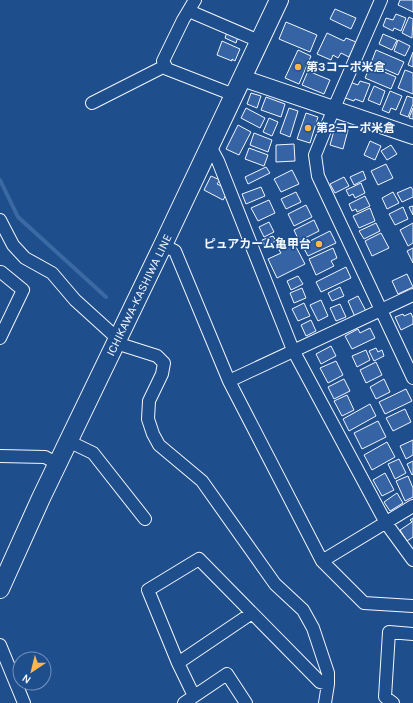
<svg xmlns="http://www.w3.org/2000/svg" width="413" height="703" viewBox="0 0 413 703" font-family="Karla,'Noto Sans JP',sans-serif">
  <rect width="100%" height="100%" fill="#1f4e8c"/>
  <g fill="none" stroke-linecap="round" stroke-linejoin="round">
    <path stroke="#3b69a3" stroke-width="4" d="M0 180 18 217 106 297"/>
  </g>
  <path fill="#3563a3" stroke="#f2f6ff" d="M400 0H413V12L398 5Z
    M335 9 356 18 351 29 330 19Z
    M396 14 406 18 401 31 394 28 393 31 383 26 386 18 393 20Z
    M409 17 413 19 412 38 402 33Z
    M286 22 317 35 310 52 279 39Z
    M227 32 238 37 236 43 225 38Z
    M327 33 344 41 346 38 356 42 349 57 341 53 338 58 333 55 331 60 317 54Z
    M383 34 397 40 392 50 379 44Z
    M398 40 410 46 405 56 394 51Z
    M222 41 240 49 235 61 232 59V61L217 55Z
    M298 50 311 56 299 84 285 78Z
    M376 50 404 62 398 75 371 63Z
    M413 52V67L408 65Z
    M370 66 396 77 391 89 365 78Z
    M405 70 413 73V94L398 88Z
    M308 71 330 80 324 94 302 85Z
    M360 81 370 84 363 102 355 99 354 101 345 98 350 82 358 85Z
    M374 86 385 91 380 105 368 100Z
    M390 91 402 96 396 110 391 108 389 113 382 110Z
    M251 93 261 96 257 108 247 104Z
    M407 96 413 98V104L408 117 400 114Z
    M266 97 285 104 281 117 261 110Z
    M246 108 265 118 260 128 241 118Z
    M289 108 298 111 290 137 280 133Z
    M413 108V119L409 118Z
    M306 113 318 117 310 143 297 139Z
    M269 118 278 122 272 136 263 132Z
    M238 125 251 132 239 155 226 149Z
    M335 127 348 130 343 149 330 145Z
    M254 133 272 140 268 152 250 145Z
    M370 141 381 146 375 160 364 155Z
    M294 144 295 161 276 162V145Z
    M391 145 397 154 387 160 381 151Z
    M249 148 268 155 264 166 245 159Z
    M386 164 393 178 378 185 371 171Z
    M266 167 270 173 248 184 245 177Z
    M292 170 299 184 281 192 274 179Z
    M363 171 366 179 354 185 350 177Z
    M211 176 220 180 217 184 223 187 226 195 223 200 204 190Z
    M344 177 349 186 335 193 330 184Z
    M361 183 365 193 355 198 353 194 349 196 346 190Z
    M261 187 265 196 246 204 242 194Z
    M411 187 413 190V197L402 202 397 193Z
    M296 192 301 202 286 209 281 199Z
    M393 192 399 203 387 209 382 198Z
    M365 196 370 206 357 212 356 209 352 211 349 204Z
    M269 200 275 213 258 221 251 208Z
    M306 205 312 217 294 226 288 214Z
    M413 206V215L409 207Z
    M403 207 408 219 395 225 389 214Z
    M370 208 375 221 359 228 353 216Z
    M314 220 319 231 299 241 294 230Z
    M269 222 274 232 264 237 259 227Z
    M376 223 380 231 364 239 359 231Z
    M413 223V243L408 246 400 230Z
    M330 231 336 243 308 256 302 245Z
    M381 233 389 248 372 256 365 241Z
    M273 236 276 241 265 246 262 240Z
    M294 243 305 264 277 278 268 259 281 253 279 250Z
    M333 248 337 258 331 261 334 266 316 275 309 259Z
    M413 248V263L407 251Z
    M346 267 351 278 321 292 316 282Z
    M407 274 413 287 398 294 392 281Z
    M298 276 303 284 291 290 287 281Z
    M340 287 344 296 332 301 328 293Z
    M302 288 306 298 294 303 290 293Z
    M358 296 366 311 355 317 348 301Z
    M321 300 328 316 318 321 310 305Z
    M304 303 310 316 298 321 292 309Z
    M340 304 346 317 336 321 330 308Z
    M411 313 413 318V324L401 330 395 317 403 314 404 316Z
    M311 320 316 331 306 336 301 325Z
    M370 328 375 338 352 349 345 336 358 329 360 333Z
    M331 346 336 356 321 364 316 354Z
    M376 348 378 352 382 350 384 356 374 361 369 351Z
    M366 350 370 360 357 367 352 356Z
    M336 361 343 375 328 383 320 368Z
    M376 362 382 375 366 383 360 370Z
    M344 379 350 391 334 399 328 387Z
    M384 379 390 392 376 399 370 387Z
    M406 389 412 401 385 414 379 402Z
    M347 395 354 410 342 416 334 401Z
    M370 404 376 416 349 431 343 419Z
    M405 409 411 422 393 431 386 418Z
    M378 421 386 437 362 449 354 433Z
    M413 440V455L406 459 400 446Z
    M387 442 395 457 372 470 364 455Z
    M399 459 406 473 395 479 388 464Z
    M413 461V474L412 475 407 464Z
    M385 473 394 490 382 496 373 480Z
    M408 476 413 488V497L405 501 396 481Z
    M397 493 403 503 390 511 384 502Z
    M413 518V537L407 541 400 530 412 522 410 520Z"/>
  <g fill="none" stroke-linecap="round" stroke-linejoin="round">
    <defs>
      <path id="street" d="M195 0 183 20 163 61 167 69 234 95
        M381 0 334 108 315 155 318 176 413 378
        M189 11 259 41
        M92 103 165 66
        M210 146 218 161 293 350 386 523 413 560
        M0 220 13 245 25 258 52 273 75 300 118 339
        M163 245 175 251 229 381 322 561 364 603 413 606
        M0 273 1 272 23 290 0 338
        M116 343 157 356 164 363 162 374 149 401 148 419 153 434 159 445 202 481 275 584 303 610 313 628 328 673V684L325 703
        M229 381 413 295
        M68 441 93 453 145 519
        M0 456 45 457 58 464
        M322 561 413 506
        M0 645 24 703
        M178 663 252 613
        M194 696 178 663 148 590 199 559 320 682 328 684
        M184 703 227 674 246 703
        M393 703 385 697 389 632 413 634"/>
      <path id="secondary" d="M242 78 413 136"/>
      <path id="primary" d="M0 589 41 498 163 245 279 0"/>
    </defs>
    <use href="#street" stroke="#f2f6ff" stroke-width="14"/>
    <use href="#secondary" stroke="#f2f6ff" stroke-width="18"/>
    <use href="#primary" stroke="#f2f6ff" stroke-width="20"/>
    <use href="#street" stroke="#1f4e8c" stroke-width="12"/>
    <use href="#secondary" stroke="#1f4e8c" stroke-width="16"/>
    <use href="#primary" stroke="#1f4e8c" stroke-width="18"/>
  </g>
  <g fill="#ffb74d" stroke="#1f4e8c" stroke-width="1.5">
    <circle cx="298" cy="67" r="4"/>
    <circle cx="308" cy="128" r="4"/>
    <circle cx="319" cy="244" r="4"/>
  </g>
  <g text-anchor="middle" stroke-width="3" stroke-linejoin="round" paint-order="stroke">
    <g font-size="12" font-weight="bold" fill="#f2f6ff" stroke="#1f4e8c" text-anchor="start">
      <text x="306" y="71">第3コーポ米倉</text>
      <text x="316" y="132">第2コーポ米倉</text>
      <text x="311" y="248" text-anchor="end">ピュアカーム亀甲台</text>
    </g>
    <g font-size="12" fill="#f2f6ff" stroke="#1f4e8c">
      <text transform="translate(139 295) rotate(-64)" y="4">ICHIKAWA-KASHIWA LINE</text>
    </g>
  </g>
  <g transform="translate(32 671) rotate(215)"><circle r="19" fill="#1f4e8c" stroke="#7391ba"/>
  <path d="M0-3L7 15L0 10L-7 15Z" fill="#ffb74d"/>
  <text y="-6" font-size="11" font-weight="bold" text-anchor="middle" fill="#f2f6ff">N</text>
  </g>
</svg>
